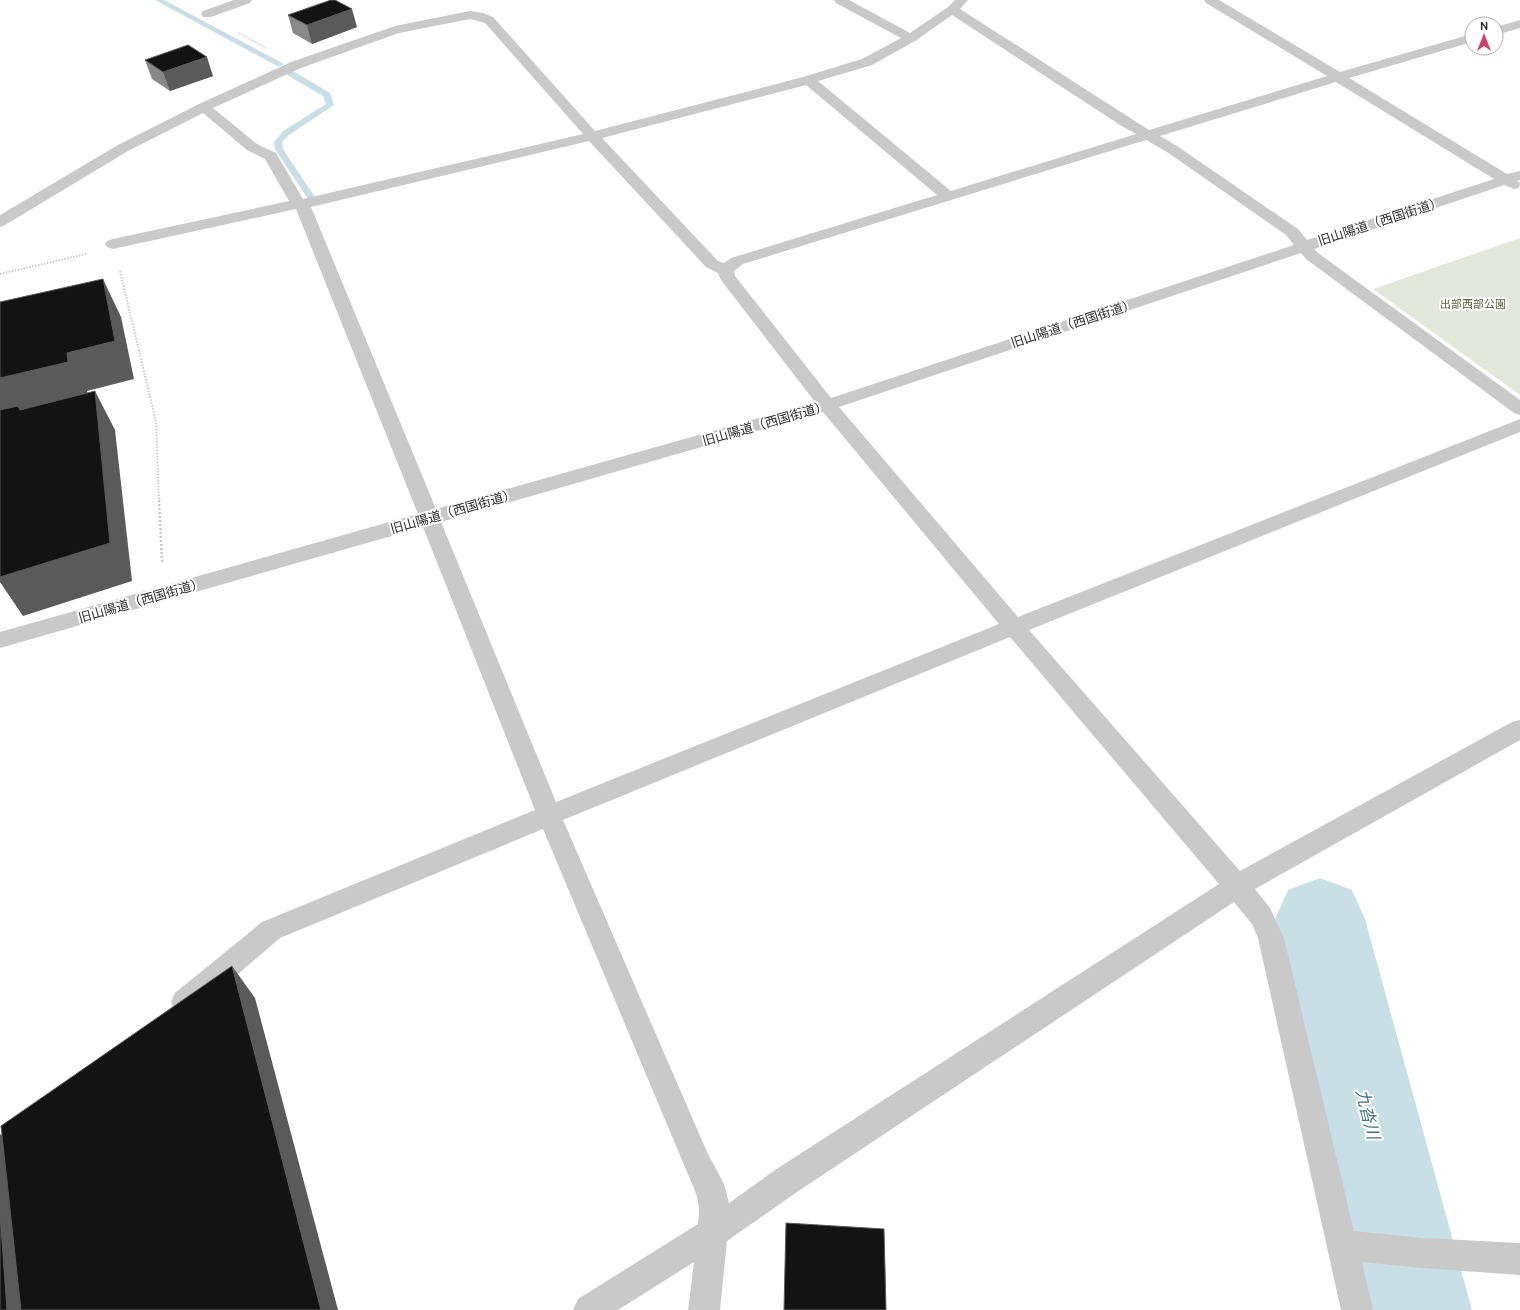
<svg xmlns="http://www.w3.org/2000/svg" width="1520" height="1310" viewBox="0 0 1520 1310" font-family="Ubuntu,'Noto Sans JP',sans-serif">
  <rect width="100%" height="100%" fill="#fff"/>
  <path fill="#e4e8db" d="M1520 238V395L1373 289Z"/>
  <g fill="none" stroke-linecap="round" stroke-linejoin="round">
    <path fill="#c9dfe6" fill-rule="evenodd" d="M155 0H164L284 64 280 66H277Z
      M287 71H293L330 93 334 105 289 135 282 142 283 149 315 197 311 200 308 199 275 149 274 142 283 131 326 104 323 96 287 75Z"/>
    <path fill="#c9dfe6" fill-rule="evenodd" d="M1320 878 1352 890 1365 919 1472 1310H1362L1275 919 1288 890Z"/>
    <path stroke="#c9c9c9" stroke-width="1.5" stroke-dasharray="1 1" stroke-linecap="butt" d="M239 33 266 48"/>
    <path stroke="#c9c9c9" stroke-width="2" stroke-dasharray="1.5 1.5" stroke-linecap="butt" d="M120 271 156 422 159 501
      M0 274 86 254"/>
    <path stroke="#c9c9c9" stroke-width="2.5" stroke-dasharray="2 2" stroke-linecap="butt" d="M159 500 162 562"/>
    <path fill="#c9c9c9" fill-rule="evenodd" d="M234 0H252L250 3 211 17H203L201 14 203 11Z"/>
    <path fill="#c9c9c9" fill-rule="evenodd" d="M834 0H849L910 33 948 7 955 0H968L960 9 1149 130 1327 76 1206 3 1204 0H1219L1340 72 1472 34V42L1349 78 1507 174 1520 171V180L1517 181 1520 183 1519 188 1514 189 1504 185 1314 249 1318 253 1520 400V415L1514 413 1306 259 1301 253 839 407 1018 617 1520 419V432L1029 630 1240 871 1512 722 1520 720V740L1255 889 1270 908 1284 938 1354 1231 1422 1238 1520 1243V1275L1422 1268 1362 1262 1373 1310H1341L1258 938 1252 924 1234 902 797 1192 727 1241 720 1310H688L694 1262 618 1310H573L578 1299 698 1224C701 1200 696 1193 687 1172L543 829 280 938 195 1011 185 1015 175 1011 171 1002 175 993 262 922 535 810 423 527 0 648V632L418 514 296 209 113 249 107 247 105 244 107 241 113 239 289 201 265 159 247 150 203 113 128 151 5 225 0 227V215L118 145 199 104 291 62 395 26 470 11 483 13 493 17 595 131 803 77 862 59 901 38 836 3ZM952 15 1120 125 1136 134 951 191 818 81 872 65 915 41ZM470 19 485 23 583 134 303 199 276 153 257 144 213 108 301 68 399 33ZM1336 82 1494 179 1307 240 1298 229 1177 146 1160 136ZM806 85 937 195 731 258 724 263 718 261 602 138ZM1146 140 1167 152 1286 235 1294 245 831 398 735 276 734 271 743 264ZM589 141 706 267 718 273 721 280 815 402 436 509 311 207ZM823 412 999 624 556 802 441 522ZM1010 637 1219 884 775 1170 729 1203 724 1184 707 1152 563 820Z
      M1520 20V28L1496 35V27Z"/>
  </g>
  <path fill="#898989" d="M288 15 357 27 312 44 293 33Z
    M145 60 213 76 170 91 152 79Z"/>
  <path fill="#5a5a5a" d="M352 9 357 27 312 44 307 25Z
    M207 57 213 76 170 91 163 72Z
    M103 279 121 317 134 379 87 391 88 400 0 423V378L67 353Z
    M95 391 115 430 132 581 23 616 0 582V577Z
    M232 966 255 998 338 1310H321Z
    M0 1134 31 1156 44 1310H7L0 1212Z"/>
  <path fill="#131313" stroke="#5a5a5a" d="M331 0H335L352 9 307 25 288 15Z
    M188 45 207 57 163 72 145 60Z
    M103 279 115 341 67 353 68 362 0 378V302Z
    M95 391 110 543 0 577V410L18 406 20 410Z
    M232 966 321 1310H21L1 1126Z
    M0 1212 7 1310H0Z
    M786 1223 884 1229 886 1310H784Z"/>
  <g text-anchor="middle" stroke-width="4" stroke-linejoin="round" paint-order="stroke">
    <g font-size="11" fill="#54623f" stroke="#fff">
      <text x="1473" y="308">出部西部公園</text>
    </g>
    <g font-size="13" fill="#2c2c2c" stroke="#fff">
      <text transform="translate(1380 221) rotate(-18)" y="5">旧山陽道（西国街道）</text>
      <text transform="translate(1073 323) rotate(-18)" y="5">旧山陽道（西国街道）</text>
      <text transform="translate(765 423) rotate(-16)" y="5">旧山陽道（西国街道）</text>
      <text transform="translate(453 511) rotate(-16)" y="5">旧山陽道（西国街道）</text>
      <text transform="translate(141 600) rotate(-16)" y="5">旧山陽道（西国街道）</text>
    </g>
    <g font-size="17" font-style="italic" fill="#447483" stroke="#fff">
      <text transform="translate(1368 1114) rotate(76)" y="6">九沓川</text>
    </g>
  </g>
  <g transform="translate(1484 36)"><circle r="19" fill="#ffffff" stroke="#ababab"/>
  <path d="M0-3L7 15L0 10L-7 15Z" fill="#cf4261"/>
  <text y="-6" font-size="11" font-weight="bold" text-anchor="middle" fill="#2c2c2c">N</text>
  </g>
</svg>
